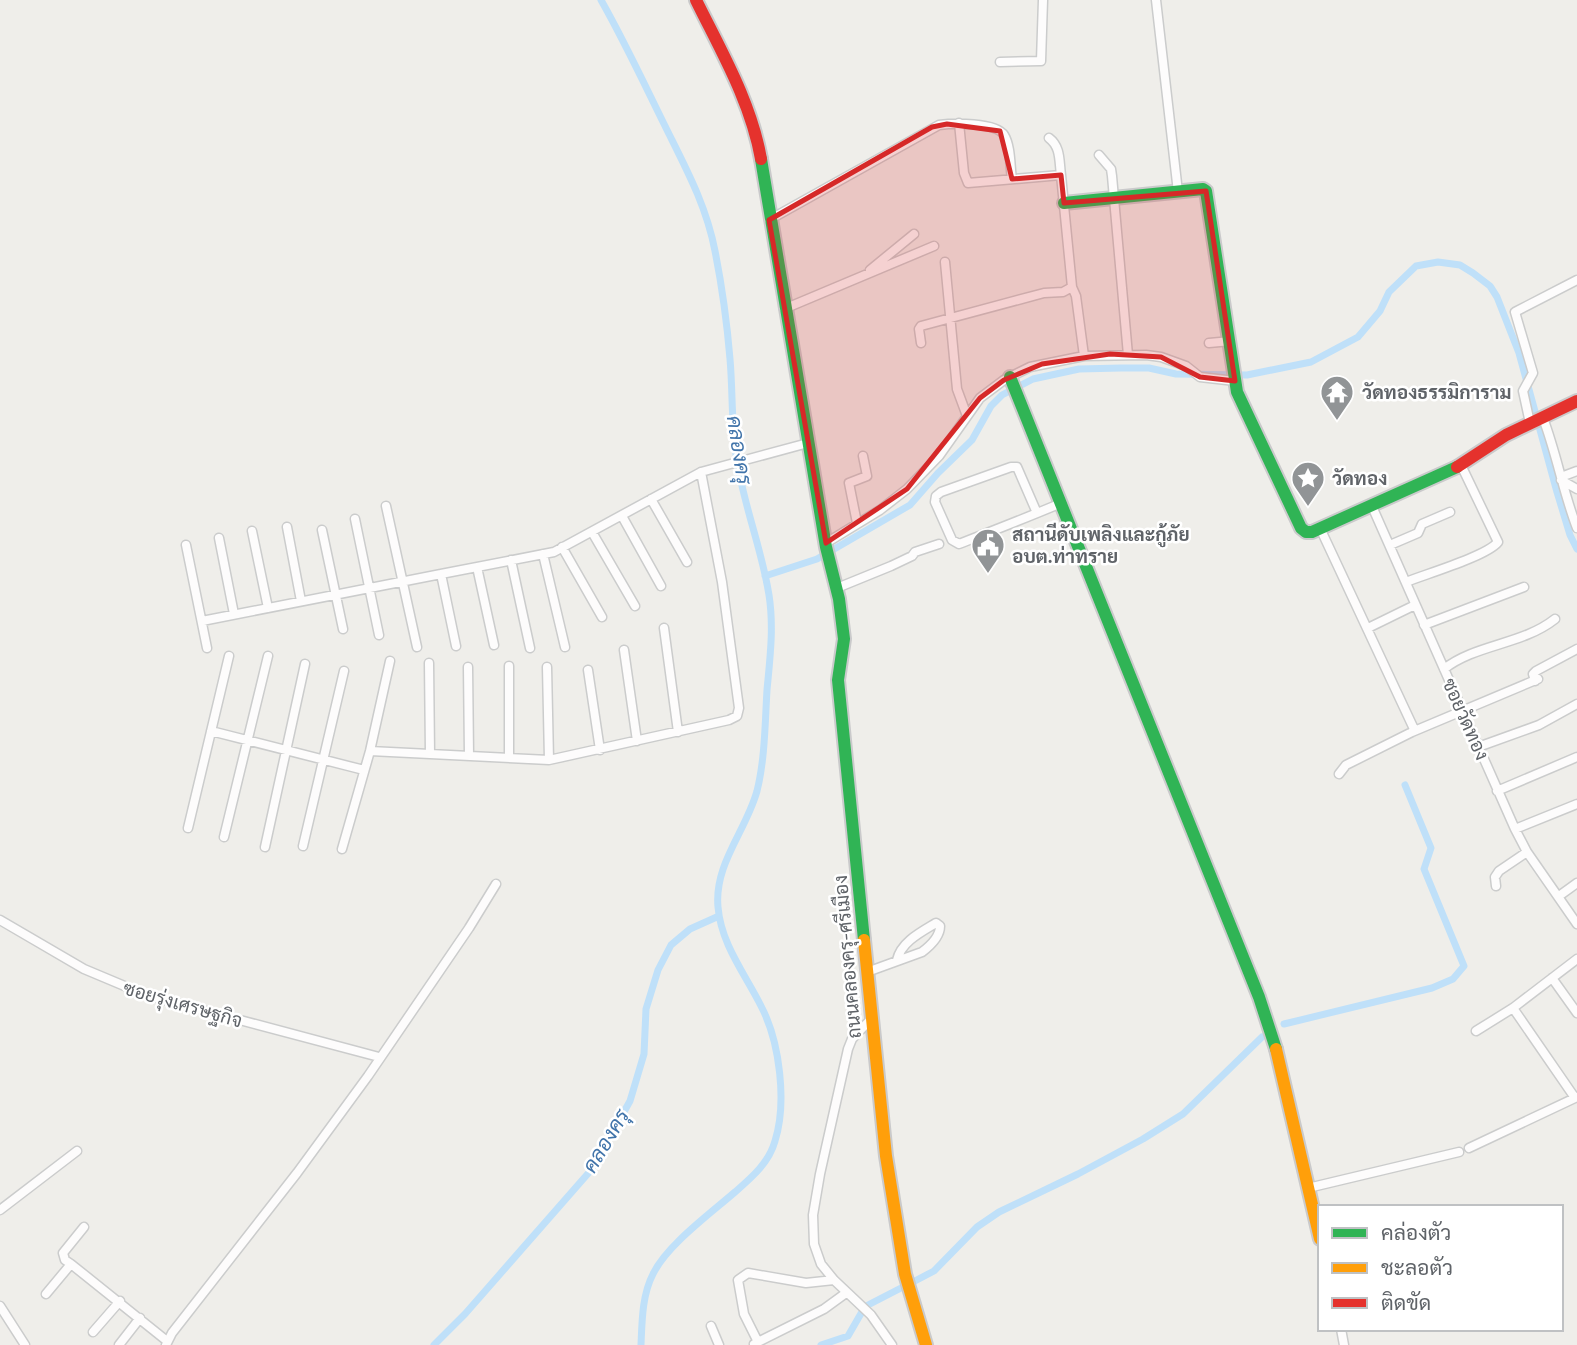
<svg xmlns="http://www.w3.org/2000/svg" width="1577" height="1345" viewBox="0 0 1577 1345" font-family="Figtree,Sarabun,sans-serif">
  <rect width="100%" height="100%" fill="#efeeea"/>
  <g fill="none" stroke-linecap="round" stroke-linejoin="round">
    <path stroke="#bfe0f9" stroke-width="7" d="M601 0C626 44 647 90 670 136 689 174 707 209 715 251 722 286 727 323 730 359 733 393 731 427 737 461 744 506 762 550 769 595 774 627 770 658 767 690 765 723 765 759 757 791 746 831 714 864 718 907 721 944 745 974 761 1006 780 1042 787 1103 775 1141 769 1163 751 1178 735 1192 711 1213 667 1245 653 1274 642 1295 642 1322 641 1345
      M765 576 817 559 910 505 938 473 972 440 991 406 1002 395 1033 379 1079 369 1121 368H1149L1176 374 1247 375 1311 362 1358 337 1380 311 1389 292 1416 266 1438 262 1460 265 1473 273 1490 286 1497 297 1519 353 1557 492 1570 535 1577 549
      M1284 1024 1432 988 1453 979 1464 966 1424 869 1431 848 1405 785
      M913 1282 934 1271 977 1227 999 1212 1078 1174 1143 1139 1183 1114 1262 1037
      M868 1305 901 1288
      M434 1345 465 1314 592 1169 630 1101 644 1054 646 1009 658 970 671 945 690 929 719 916
      M821 1345 848 1336 863 1310"/>
    <defs>
      <path id="street" d="M1156 0 1178 192
        M1000 62 1041 61 1043 0
        M1049 138C1061 147 1059 161 1061 175
        M1099 155 1111 169 1112 176 1128 355
        M769 220 939 125C953 123 996 122 1004 135 1011 146 1010 167 1012 179
        M945 262 957 389 967 416
        M870 270 914 234
        M1072 287 1076 296 1084 356
        M784 309 934 246
        M921 343 919 329 921 326 1044 293 1063 292 1072 287 1061 175 968 183 964 173 959 123
        M1209 343 1231 341
        M1543 418C1557 455 1563 492 1577 528
        M1530 423 1523 391 1533 373 1515 312 1577 280
        M1561 477 1577 471
        M1561 480 1577 489
        M651 499 687 562
        M1371 504 1515 829 1527 852 1577 924
        M386 506 417 647
        M1037 513 1017 467H1011L941 492 936 496 935 502 952 540 959 544C992 531 1026 518 1059 504
        M622 516 661 586
        M355 519 379 635
        M857 523 849 483 867 476 863 456
        M287 527 301 601
        M1320 528 1414 729 1412 732 1346 765 1339 774
        M322 530 343 629
        M252 531 268 608
        M592 532 635 606
        M219 538 234 614
        M826 543 880 510 907 489 939 456 980 398 1004 380 1030 367 1084 356 1146 355 1161 357 1186 366 1200 377 1235 381
        M186 545 207 648
        M1390 545 1418 533 1422 524 1450 512
        M562 547 602 617
        M543 554 565 647
        M511 560 530 648
        M477 567 494 645
        M1406 582C1426 574 1487 556 1498 542L1461 465
        M837 588 891 566 912 556 915 552 939 544
        M202 621 441 574
        M1424 625 1524 587
        M664 628 678 732
        M1368 628 1415 605
        M456 646 441 574 554 552 701 472 808 443
        M624 650 637 741
        M429 663 430 754
        M509 666V758
        M468 667 469 756
        M547 667 549 760
        M1444 669C1476 644 1522 645 1555 619
        M588 670 600 750
        M1535 681 1533 674 1536 671 1577 649
        M211 731 364 770
        M1412 732 1538 679
        M1478 747 1539 725 1577 704
        M370 751 549 760 729 720 737 716 739 708 722 582 701 472
        M1497 791 1577 757
        M188 828 229 656
        M1515 829 1577 804
        M224 837 268 656
        M303 846 344 671
        M265 847 305 664
        M342 849 370 751 390 661
        M1496 886 1495 877 1499 871 1527 852
        M1559 896 1577 883
        M0 920 84 969 146 995 379 1057
        M867 972 922 952C930 946 940 937 940 926L936 923C921 932 901 942 897 960
        M1552 978 1577 1013
        M1513 1008 1575 1098
        M872 1018 852 1039 848 1049 820 1174 813 1215 814 1244 821 1264 834 1280 871 1315 892 1345
        M1476 1031 1513 1008 1577 959
        M1469 1148 1577 1097
        M1308 1188 1459 1152
        M0 1210 77 1151
        M71 1264 65 1260 63 1253 84 1227
        M46 1294 71 1264 167 1341
        M0 1306 25 1345
        M711 1326 719 1345
        M1341 1329 1344 1345
        M93 1332 120 1301
        M758 1342 744 1314 738 1280 748 1273 806 1283 834 1280
        M754 1344 824 1309 846 1293
        M119 1345 140 1318
        M166 1345 172 1333 297 1173 368 1076 469 928 496 884"/>
      <path id="fast" d="M761 159 826 547 839 599 844 639 838 680 864 940
        M1064 203 1203 189 1206 191 1237 392 1301 528 1306 532H1312L1457 467
        M1010 377 1259 997 1276 1049"/>
      <path id="slow" d="M864 940 886 1156 905 1274 926 1345
        M1276 1049 1320 1239"/>
      <path id="jam" d="M696 0C721 51 751 102 761 159
        M1457 467 1506 435 1577 401"/>
    </defs>
    <use href="#street" stroke="#cbcccc" stroke-width="11"/>
    <use href="#fast" stroke="#cacacb" stroke-width="16"/>
    <use href="#slow" stroke="#cacacb" stroke-width="16"/>
    <use href="#jam" stroke="#cacacb" stroke-width="16"/>
    <use href="#street" stroke="#fdfcfc" stroke-width="8"/>
    <use href="#fast" stroke="#30b455" stroke-width="12"/>
    <use href="#slow" stroke="#ff9f0a" stroke-width="12"/>
    <use href="#jam" stroke="#e5322d" stroke-width="12"/>
  </g>
  <path fill="#d62828" fill-opacity="0.2" stroke="#d62828" stroke-width="5" stroke-linejoin="round" d="M947 124 1000 131 1012 179 1061 175 1064 203 1206 191 1235 381 1200 377 1161 357 1110 354 1042 364 1004 380 980 398 907 489 826 543 769 220 932 127Z"/>
  <defs>
    <symbol id="temple-pin" viewBox="-11 -11 22 30"><path d="M0 17L-7.5 6A9.5 9.5 0 1 1 7.5 6Z" fill="#919496" stroke="#fff"/><path d="M0-6L5-2H3V0L6.5 2.5H4V6H1.5V3h-3V6H-4V2.5H-6.5L-3 0V-2H-5Z" fill="#fff"/></symbol>
    <symbol id="sight-pin" viewBox="-11 -11 22 30"><path d="M0 17L-7.5 6A9.5 9.5 0 1 1 7.5 6Z" fill="#919496" stroke="#fff"/><path d="M0-6L1.8-2.2L6-1.7L2.9 1.2L3.7 5.4L0 3.3L-3.7 5.4L-2.9 1.2L-6-1.7L-1.8-2.2Z" fill="#fff"/></symbol>
    <symbol id="civic-pin" viewBox="-11 -11 22 30"><path d="M0 17L-7.5 6A9.5 9.5 0 1 1 7.5 6Z" fill="#919496" stroke="#fff"/><path d="M-.6-6.5H3V-4.5H.6V-3L4-1V1h2V6H-6V1h2V-1L-.6-3ZM-1.2 2.5V6h2.4V2.5Z" fill="#fff"/></symbol>
  </defs>
  <g fill-rule="evenodd">
    <use href="#temple-pin" x="1318" y="373" width="38" height="52"/>
    <use href="#sight-pin" x="1289" y="459" width="38" height="52"/>
    <use href="#civic-pin" x="969" y="526" width="38" height="52"/>
  </g>
  <g text-anchor="middle" stroke-width="5" stroke-linejoin="round" paint-order="stroke">
    <g font-size="19" font-weight="bold" fill="#5f6368" stroke="#fff" text-anchor="start">
      <text x="1362" y="399">วัดทองธรรมิการาม</text>
      <text x="1332" y="485">วัดทอง</text>
      <text x="1012" y="541">สถานีดับเพลิงและกู้ภัย<tspan x="1012" dy="22">อบต.ท่าทราย</tspan></text>
    </g>
    <g font-size="19" fill="#5f6368" stroke="#fff">
      <text transform="translate(1466 719) rotate(66)" y="7">ซอยวัดทอง</text>
      <text transform="translate(847 957) rotate(-95)" y="7">ถนนคลองครุ-ศรีเมือง</text>
      <text transform="translate(183 1004) rotate(16)" y="7">ซอยรุ่งเศรษฐกิจ</text>
    </g>
    <g font-size="21" font-style="italic" fill="#4174aa" stroke="#fff">
      <text transform="translate(739 450) rotate(81)" y="7">คลองครุ</text>
      <text transform="translate(606 1141) rotate(-59)" y="7">คลองครุ</text>
    </g>
  </g>
  <rect x="1318" y="1205" width="245" height="126" fill="#ffffff" stroke="#bfc1c3" stroke-width="2"/>
  <rect x="1332" y="1228" width="35" height="10" fill="#30b455" stroke="#bfc1c3" stroke-width="2"/>
  <text x="1381" y="1240" font-size="21" fill="#5f6368">คล่องตัว</text>
  <rect x="1332" y="1263" width="35" height="10" fill="#ff9f0a" stroke="#bfc1c3" stroke-width="2"/>
  <text x="1381" y="1275" font-size="21" fill="#5f6368">ชะลอตัว</text>
  <rect x="1332" y="1298" width="35" height="10" fill="#e5322d" stroke="#bfc1c3" stroke-width="2"/>
  <text x="1381" y="1310" font-size="21" fill="#5f6368">ติดขัด</text>
</svg>
